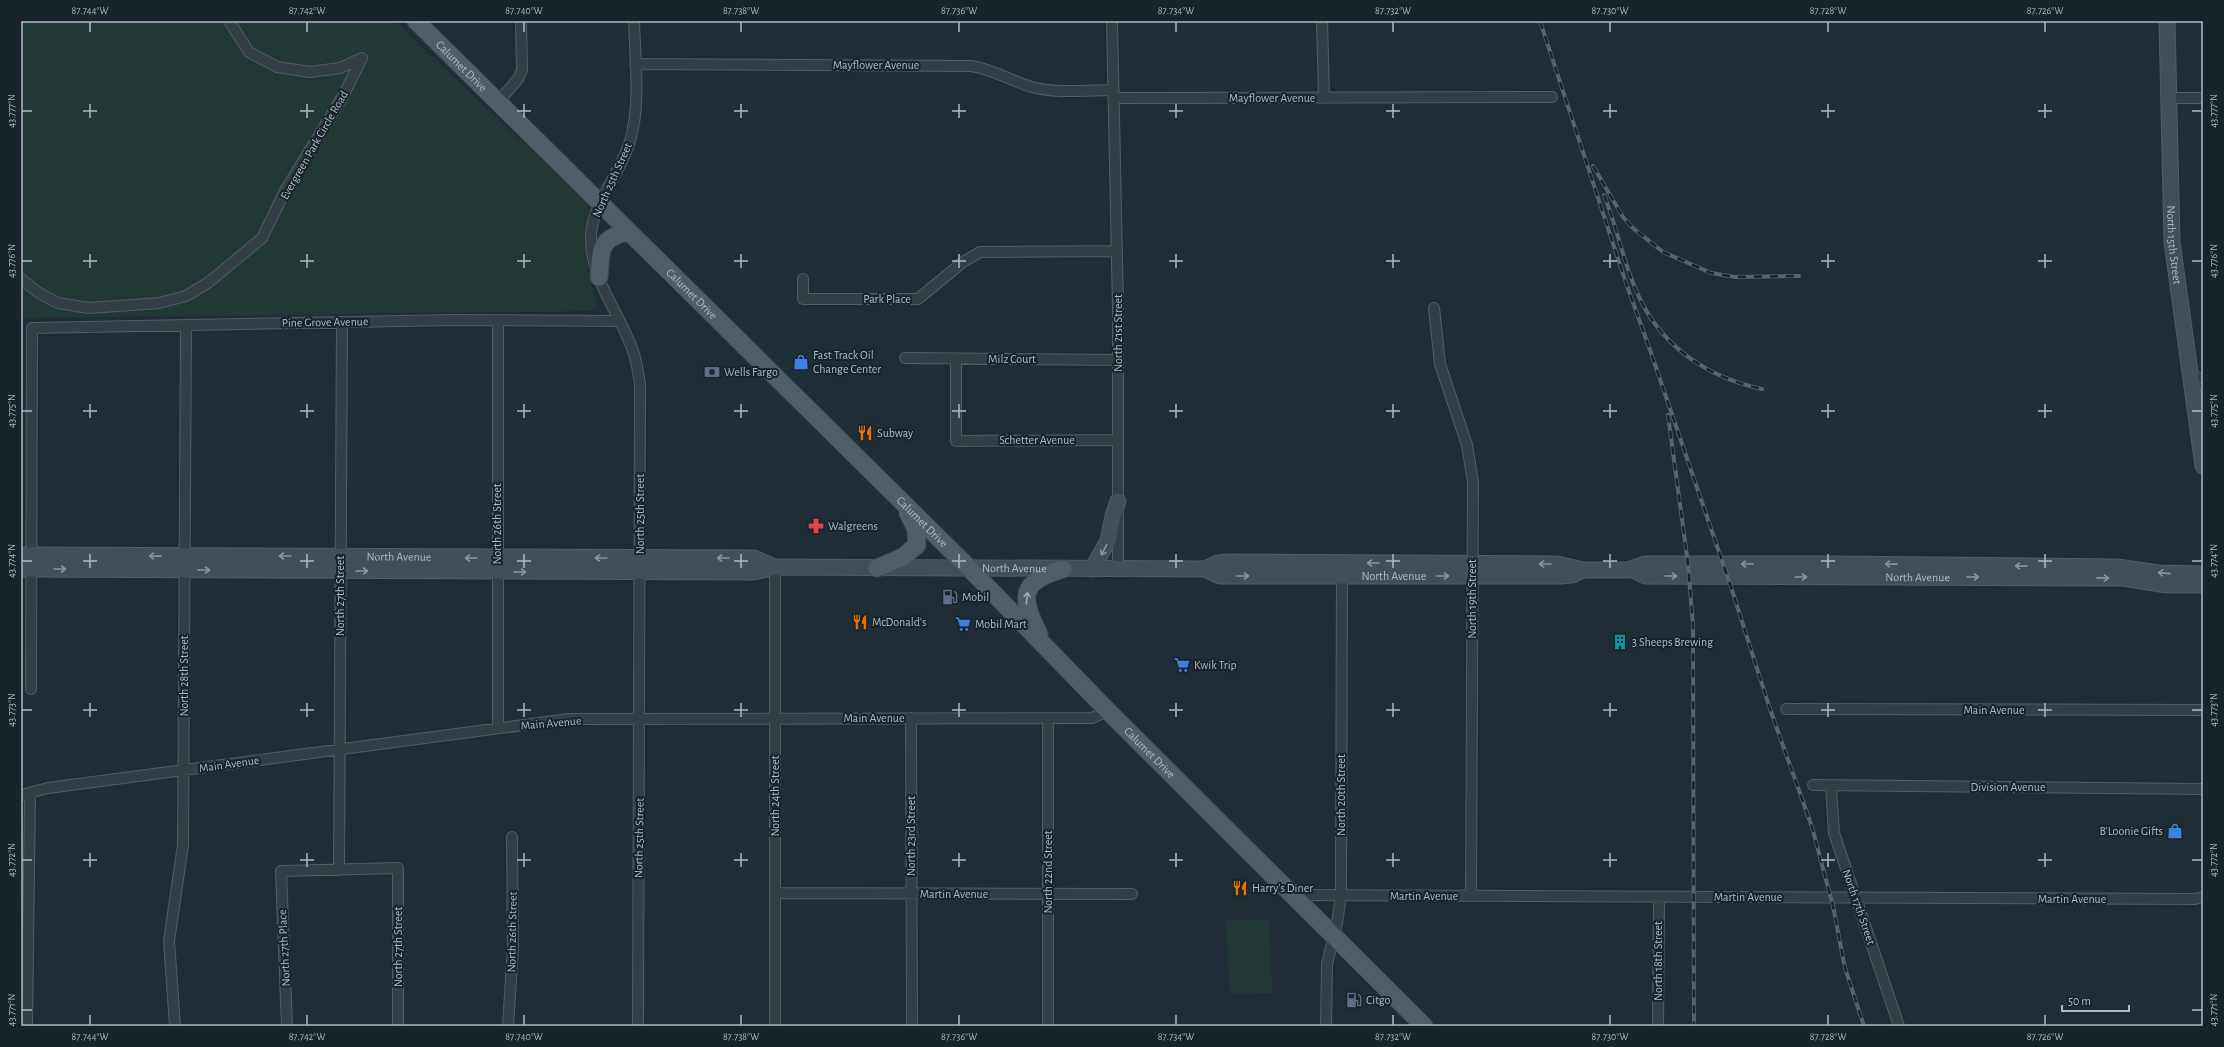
<svg xmlns="http://www.w3.org/2000/svg" width="2224" height="1047" viewBox="0 0 2224 1047" font-family="'Alegreya Sans',sans-serif">
  <rect width="100%" height="100%" fill="#1f2e36"/>
  <path fill="#213935" d="M21 21H395L587 204C592 215 586 229 586 241 586 262 590 283 597 302L596 308 589 311 21 318Z
    M1269 919 1272 993 1230 994 1226 921Z"/>
  <g fill="none" stroke-linecap="round" stroke-linejoin="round">
    <defs>
      <path id="street" d="M229 21 249 52 277 67 310 72 340 68 362 58
        M634 21C635 60 641 104 630 141 621 173 590 206 591 239 591 281 620 313 633 351 637 362 638 373 640 384L638 1026
        M1112 21 1118 308V569
        M1322 21 1324 97
        M635 64 971 66C993 69 1011 81 1032 87 1057 94 1088 90 1113 90
        M1114 98 1552 97
        M2168 98H2203
        M498 102 518 79 522 70 521 21
        M21 279 39 293 58 303 89 308 159 303 186 296 209 282 262 238 285 191 343 96 362 58
        M803 279V299H918L963 262 980 252 1117 251
        M1434 308 1440 364 1467 445 1473 482 1471 896
        M905 358 1118 360
        M956 359V441L1118 440
        M2191 378H2203
        M775 567V1026
        M31 689 32 328 453 320 618 321
        M1786 709 2203 710
        M911 718 912 1026
        M1048 718V1026
        M498 728V320
        M1813 785 2203 789
        M1831 786 1834 833 1899 1026
        M21 795 48 788 569 719 1092 718 1108 711
        M339 870 342 322
        M775 893 1132 894
        M1292 895 2195 899 2203 897
        M27 1026 30 793
        M175 1026 169 941 183 845 186 325
        M287 1026 281 871 398 868V1026
        M508 1026 513 947 512 837
        M1326 1026 1327 964 1337 923 1341 895 1342 570
        M1658 1026 1659 897"/>
      <g id="secondary">
        <path id="s1" d="M2167 21 2172 242 2203 466"/>
        <path id="s2" d="M21 555 754 558 775 567"/>
        <path id="s3" d="M21 569 754 572 775 567 1205 569 1220 576H1561L1572 575 1583 570"/>
        <path d="M1092 569 1108 541 1113 516 1118 501"/>
        <path d="M1205 569 1218 563 1230 562 1557 564 1583 570H1628L1645 564H1835L2117 567 2159 573 2203 574"/>
        <path id="s4" d="M1633 570 1645 576 2095 578H2123L2167 585H2203"/>
      </g>
      <g id="primary">
        <path id="s5" d="M416 21 970 569 1108 711 1424 1026"/>
        <path d="M599 277C601 250 599 238 628 232"/>
        <path d="M877 568 903 557 917 545 916 529 908 513"/>
        <path d="M1039 634C1020 597 1019 582 1063 569"/>
      </g>
    </defs>
    <use href="#street" stroke="#4f5d65" stroke-width="12"/>
    <use href="#secondary" stroke="#4f5d65" stroke-width="17"/>
    <use href="#primary" stroke="#3e4b53" stroke-width="19"/>
    <use href="#street" stroke="#324046" stroke-width="10"/>
    <use href="#secondary" stroke="#405059" stroke-width="15"/>
    <use href="#primary" stroke="#505f67" stroke-width="17"/>
    <defs>
      <path id="rail" d="M1540 21 1626 283 1650 350 1731 587 1770 709 1812 827 1833 906 1845 968 1864 1026
        M1593 166 1623 217 1634 229 1663 252 1711 273 1735 277 1799 276
        M1604 195C1618 229 1624 268 1641 301 1665 349 1710 378 1762 389
        M1668 415 1688 564 1693 625 1694 1026"/>
    </defs>
    <use href="#rail" stroke="#54656e" stroke-width="4"/>
    <use href="#rail" stroke="#18242a" stroke-width="2.5" stroke-dasharray="8" stroke-linecap="butt"/>
  </g>
  <defs><path id="oneway-shaft" d="M-6 0H5M1.5-3L5.5 0L1.5 3" fill="none" stroke-width="1.6" stroke-linecap="round" stroke-linejoin="round"/></defs>
  <g stroke="#86969f">
    <use href="#oneway-shaft" transform="translate(1104 550) rotate(117)"/>
    <use href="#oneway-shaft" transform="translate(155 556) rotate(-179)"/>
    <use href="#oneway-shaft" transform="translate(285 556) rotate(-180)"/>
    <use href="#oneway-shaft" transform="translate(471 558) rotate(-180)"/>
    <use href="#oneway-shaft" transform="translate(601 558) rotate(-180)"/>
    <use href="#oneway-shaft" transform="translate(723 558) rotate(180)"/>
    <use href="#oneway-shaft" transform="translate(1373 563) rotate(-180)"/>
    <use href="#oneway-shaft" transform="translate(1545 564) rotate(180)"/>
    <use href="#oneway-shaft" transform="translate(1747 564) rotate(178)"/>
    <use href="#oneway-shaft" transform="translate(1891 564) rotate(-179)"/>
    <use href="#oneway-shaft" transform="translate(2021 566) rotate(-179)"/>
    <use href="#oneway-shaft" transform="translate(60 569)"/>
    <use href="#oneway-shaft" transform="translate(204 570)"/>
    <use href="#oneway-shaft" transform="translate(362 571)"/>
    <use href="#oneway-shaft" transform="translate(520 572)"/>
    <use href="#oneway-shaft" transform="translate(2164 573) rotate(-174)"/>
    <use href="#oneway-shaft" transform="translate(1243 576)"/>
    <use href="#oneway-shaft" transform="translate(1443 576)"/>
    <use href="#oneway-shaft" transform="translate(1671 576)"/>
    <use href="#oneway-shaft" transform="translate(1801 577)"/>
    <use href="#oneway-shaft" transform="translate(1973 577)"/>
    <use href="#oneway-shaft" transform="translate(2103 578) rotate(1)"/>
  </g>
  <use stroke="#9aa9b1" href="#oneway-shaft" transform="translate(1027 598) rotate(-83)"/>
  <path fill="none" stroke="#acbbc4" stroke-width="1.5" d="M90 22V32M307 22V32M524 22V32M741 22V32M959 22V32M1176 22V32M1393 22V32M1610 22V32M1828 22V32M2045 22V32M90 104V118M307 104V118M524 104V118M741 104V118M959 104V118M1176 104V118M1393 104V118M1610 104V118M1828 104V118M2045 104V118M22 111H32M83 111H97M300 111H314M517 111H531M734 111H748M952 111H966M1169 111H1183M1386 111H1400M1603 111H1617M1821 111H1835M2038 111H2052M2192 111H2202M90 254V268M307 254V268M524 254V268M741 254V268M959 254V268M1176 254V268M1393 254V268M1610 254V268M1828 254V268M2045 254V268M22 261H32M83 261H97M300 261H314M517 261H531M734 261H748M952 261H966M1169 261H1183M1386 261H1400M1603 261H1617M1821 261H1835M2038 261H2052M2192 261H2202M90 404V418M307 404V418M524 404V418M741 404V418M959 404V418M1176 404V418M1393 404V418M1610 404V418M1828 404V418M2045 404V418M22 411H32M83 411H97M300 411H314M517 411H531M734 411H748M952 411H966M1169 411H1183M1386 411H1400M1603 411H1617M1821 411H1835M2038 411H2052M2192 411H2202M90 554V568M307 554V568M524 554V568M741 554V568M959 554V568M1176 554V568M1393 554V568M1610 554V568M1828 554V568M2045 554V568M22 561H32M83 561H97M300 561H314M517 561H531M734 561H748M952 561H966M1169 561H1183M1386 561H1400M1603 561H1617M1821 561H1835M2038 561H2052M2192 561H2202M90 703V717M307 703V717M524 703V717M741 703V717M959 703V717M1176 703V717M1393 703V717M1610 703V717M1828 703V717M2045 703V717M22 710H32M83 710H97M300 710H314M517 710H531M734 710H748M952 710H966M1169 710H1183M1386 710H1400M1603 710H1617M1821 710H1835M2038 710H2052M2192 710H2202M90 853V867M307 853V867M524 853V867M741 853V867M959 853V867M1176 853V867M1393 853V867M1610 853V867M1828 853V867M2045 853V867M22 860H32M83 860H97M300 860H314M517 860H531M734 860H748M952 860H966M1169 860H1183M1386 860H1400M1603 860H1617M1821 860H1835M2038 860H2052M2192 860H2202M22 1010H32M2192 1010H2202M90 1015V1025M307 1015V1025M524 1015V1025M741 1015V1025M959 1015V1025M1176 1015V1025M1393 1015V1025M1610 1015V1025M1828 1015V1025M2045 1015V1025"/>
  <defs>
    <symbol id="shop-bare" viewBox="-9 -9 18 18"><path d="M-5-2.5h2.3a2.7 3.5 0 0 1 5.4 0H5L5.5 6h-11ZM-1.5-2.5h3a1.5 2.3 0 0 0-3 0Z" fill="#3f7fe0" stroke="#18242a" stroke-width="2.5" paint-order="stroke"/></symbol>
    <symbol id="bank-bare" viewBox="-9 -9 18 18"><path d="M-6-4H6V4H-6ZM0-2.3a2.3 2.3 0 1 0 0 4.6a2.3 2.3 0 1 0 0-4.6Z" fill="#5c6f8a" stroke="#18242a" stroke-width="2.5" paint-order="stroke"/></symbol>
    <symbol id="restaurant-bare" viewBox="-9 -9 18 18"><path d="M-5-6h1v4h1v-4h1v4h1v-4h1v5L-1.5 .5V6h-2V.5L-5-1ZM5-6V6H3V1.5H1.5Q1.5-4 5-6Z" fill="#e8710a" stroke="#18242a" stroke-width="2.5" paint-order="stroke"/></symbol>
    <symbol id="pharmacy-bare" viewBox="-9 -9 18 18"><path d="M-2-6h4v4h4v4h-4v4h-4v-4h-4v-4h4Z" fill="#e0444e" stroke="#18242a" stroke-width="2.5" paint-order="stroke"/></symbol>
    <symbol id="fuel-bare" viewBox="-9 -9 18 18"><path d="M-5.5-6h7V0h2V4h1.3V-2.5L3-4.5l.8-.8L6-3V5H2.5V1h-1V6h-7ZM-4.2-4.7v3.2H.2V-4.7Z" fill="#5c6f8a" stroke="#18242a" stroke-width="2.5" paint-order="stroke"/></symbol>
    <symbol id="supermarket-bare" viewBox="-9 -9 18 18"><path d="M-6-5.5h2.5l.6 2H6L4.5 2H-2.5L-4.4-4H-6ZM-1.5 3.2a1.3 1.3 0 1 0 .1 0ZM3 3.2a1.3 1.3 0 1 0 .1 0Z" fill="#3f7fe0" stroke="#18242a" stroke-width="2.5" paint-order="stroke"/></symbol>
    <symbol id="building-bare" viewBox="-9 -9 18 18"><path d="M-4-6H4V6H1V3H-1V6H-4ZM-2.5-4.3h1.7v1.8h-1.7ZM.8-4.3h1.7v1.8H.8ZM-2.5-1h1.7V.8h-1.7ZM.8-1h1.7V.8H.8Z" fill="#0f9aa8" stroke="#18242a" stroke-width="2.5" paint-order="stroke"/></symbol>
  </defs>
  <g fill-rule="evenodd">
    <use href="#shop-bare" x="790" y="351" width="22" height="22"/>
    <use href="#bank-bare" x="701" y="361" width="22" height="22"/>
    <use href="#restaurant-bare" x="854" y="422" width="22" height="22"/>
    <use href="#pharmacy-bare" x="805" y="515" width="22" height="22"/>
    <use href="#fuel-bare" x="939" y="586" width="22" height="22"/>
    <use href="#restaurant-bare" x="849" y="611" width="22" height="22"/>
    <use href="#supermarket-bare" x="952" y="613" width="22" height="22"/>
    <use href="#building-bare" x="1609" y="631" width="22" height="22"/>
    <use href="#supermarket-bare" x="1171" y="654" width="22" height="22"/>
    <use href="#shop-bare" x="2164" y="820" width="22" height="22"/>
    <use href="#restaurant-bare" x="1229" y="877" width="22" height="22"/>
    <use href="#fuel-bare" x="1343" y="989" width="22" height="22"/>
  </g>
  <g text-anchor="middle" stroke-width="4" stroke-linejoin="round" paint-order="stroke">
    <g font-size="12" fill="#acbbc4" stroke="#18242a">
      <text x="876" y="69">Mayflower Avenue</text>
      <text dy="4" stroke="none"><textPath href="#s5" startOffset="64">Calumet Drive</textPath></text>
      <text x="1272" y="102">Mayflower Avenue</text>
      <text transform="translate(314 145) rotate(-60)" y="4">Evergreen Park Circle Road</text>
      <text transform="translate(612 180) rotate(-66)" y="4">North 25th Street</text>
      <text dy="4" stroke="none"><textPath href="#s1" startOffset="224">North 15th Street</textPath></text>
      <text dy="4" stroke="none"><textPath href="#s5" startOffset="388">Calumet Drive</textPath></text>
      <text x="887" y="303">Park Place</text>
      <text transform="translate(325 322) rotate(-1)" y="4">Pine Grove Avenue</text>
      <text transform="translate(1118 333) rotate(-90)" y="4">North 21st Street</text>
      <text x="1012" y="363">Milz Court</text>
      <text x="1037" y="444">Schetter Avenue</text>
      <text transform="translate(640 514) rotate(-90)" y="4">North 25th Street</text>
      <text dy="4" stroke="none"><textPath href="#s5" startOffset="712">Calumet Drive</textPath></text>
      <text transform="translate(497 524) rotate(-90)" y="4">North 26th Street</text>
      <text dy="4" stroke="none"><textPath href="#s2" startOffset="378">North Avenue</textPath></text>
      <text dy="4" stroke="none"><textPath href="#s3" startOffset="994">North Avenue</textPath></text>
      <text dy="4" stroke="none"><textPath href="#s3" startOffset="1375">North Avenue</textPath></text>
      <text dy="4" stroke="none"><textPath href="#s4" startOffset="286">North Avenue</textPath></text>
      <text transform="translate(340 596) rotate(-90)" y="4">North 27th Street</text>
      <text transform="translate(1472 599) rotate(-90)" y="4">North 19th Street</text>
      <text transform="translate(184 676) rotate(-90)" y="4">North 28th Street</text>
      <text x="1994" y="714">Main Avenue</text>
      <text x="874" y="722">Main Avenue</text>
      <text transform="translate(551 723) rotate(-5)" y="4">Main Avenue</text>
      <text dy="4" stroke="none"><textPath href="#s5" startOffset="1036">Calumet Drive</textPath></text>
      <text transform="translate(229 764) rotate(-8)" y="4">Main Avenue</text>
      <text x="2008" y="791">Division Avenue</text>
      <text transform="translate(1341 795) rotate(-90)" y="4">North 20th Street</text>
      <text transform="translate(775 796) rotate(-90)" y="4">North 24th Street</text>
      <text transform="translate(911 836) rotate(-90)" y="4">North 23rd Street</text>
      <text transform="translate(639 838) rotate(-89)" y="4">North 25th Street</text>
      <text transform="translate(1048 872) rotate(-90)" y="4">North 22nd Street</text>
      <text x="954" y="898">Martin Avenue</text>
      <text x="1424" y="900">Martin Avenue</text>
      <text x="1748" y="901">Martin Avenue</text>
      <text x="2072" y="903">Martin Avenue</text>
      <text transform="translate(1859 907) rotate(71)" y="4">North 17th Street</text>
      <text transform="translate(512 932) rotate(-89)" y="4">North 26th Street</text>
      <text transform="translate(398 947) rotate(-90)" y="4">North 27th Street</text>
      <text transform="translate(284 948) rotate(-93)" y="4">North 27th Place</text>
      <text transform="translate(1658 961) rotate(-90)" y="4">North 18th Street</text>
    </g>
    <g font-size="12" fill="#acbbc4" stroke="#18242a" text-anchor="start">
      <text x="813" y="359">Fast Track Oil<tspan x="813" dy="14">Change Center</tspan></text>
      <text x="724" y="376">Wells Fargo</text>
      <text x="877" y="437">Subway</text>
      <text x="828" y="530">Walgreens</text>
      <text x="962" y="601">Mobil</text>
      <text x="872" y="626">McDonald's</text>
      <text x="975" y="628">Mobil Mart</text>
      <text x="1632" y="646">3 Sheeps Brewing</text>
      <text x="1194" y="669">Kwik Trip</text>
      <text x="2163" y="835" text-anchor="end">B'Loonie Gifts</text>
      <text x="1252" y="892">Harry's Diner</text>
      <text x="1366" y="1004">Citgo</text>
    </g>
  </g>
  <rect width="2224" height="1047" fill="none" stroke="#18242a" stroke-width="44"/>
  <path d="M2062 1005v6h67v-6" fill="none" stroke="#acbbc4" stroke-width="2"/>
  <text x="2068" y="1005" font-size="12" fill="#acbbc4" stroke="#18242a" stroke-width="3" paint-order="stroke">50 m</text>
  <rect x="22" y="22" width="2180" height="1003" fill="none" stroke="#acbbc4" stroke-width="1.5"/>
  <g font-size="10" text-anchor="middle" fill="#acbbc4">
    <text x="90" y="14">87.744°W</text>
    <text x="307" y="14">87.742°W</text>
    <text x="524" y="14">87.740°W</text>
    <text x="741" y="14">87.738°W</text>
    <text x="959" y="14">87.736°W</text>
    <text x="1176" y="14">87.734°W</text>
    <text x="1393" y="14">87.732°W</text>
    <text x="1610" y="14">87.730°W</text>
    <text x="1828" y="14">87.728°W</text>
    <text x="2045" y="14">87.726°W</text>
    <text transform="translate(11 111) rotate(-90)" y="4">43.777°N</text>
    <text transform="translate(2213 111) rotate(-90)" y="4">43.777°N</text>
    <text transform="translate(11 261) rotate(-90)" y="4">43.776°N</text>
    <text transform="translate(2213 261) rotate(-90)" y="4">43.776°N</text>
    <text transform="translate(11 411) rotate(-90)" y="4">43.775°N</text>
    <text transform="translate(2213 411) rotate(-90)" y="4">43.775°N</text>
    <text transform="translate(11 561) rotate(-90)" y="4">43.774°N</text>
    <text transform="translate(2213 561) rotate(-90)" y="4">43.774°N</text>
    <text transform="translate(11 710) rotate(-90)" y="4">43.773°N</text>
    <text transform="translate(2213 710) rotate(-90)" y="4">43.773°N</text>
    <text transform="translate(11 860) rotate(-90)" y="4">43.772°N</text>
    <text transform="translate(2213 860) rotate(-90)" y="4">43.772°N</text>
    <text transform="translate(11 1010) rotate(-90)" y="4">43.771°N</text>
    <text transform="translate(2213 1010) rotate(-90)" y="4">43.771°N</text>
    <text x="90" y="1040">87.744°W</text>
    <text x="307" y="1040">87.742°W</text>
    <text x="524" y="1040">87.740°W</text>
    <text x="741" y="1040">87.738°W</text>
    <text x="959" y="1040">87.736°W</text>
    <text x="1176" y="1040">87.734°W</text>
    <text x="1393" y="1040">87.732°W</text>
    <text x="1610" y="1040">87.730°W</text>
    <text x="1828" y="1040">87.728°W</text>
    <text x="2045" y="1040">87.726°W</text>
  </g>
</svg>
